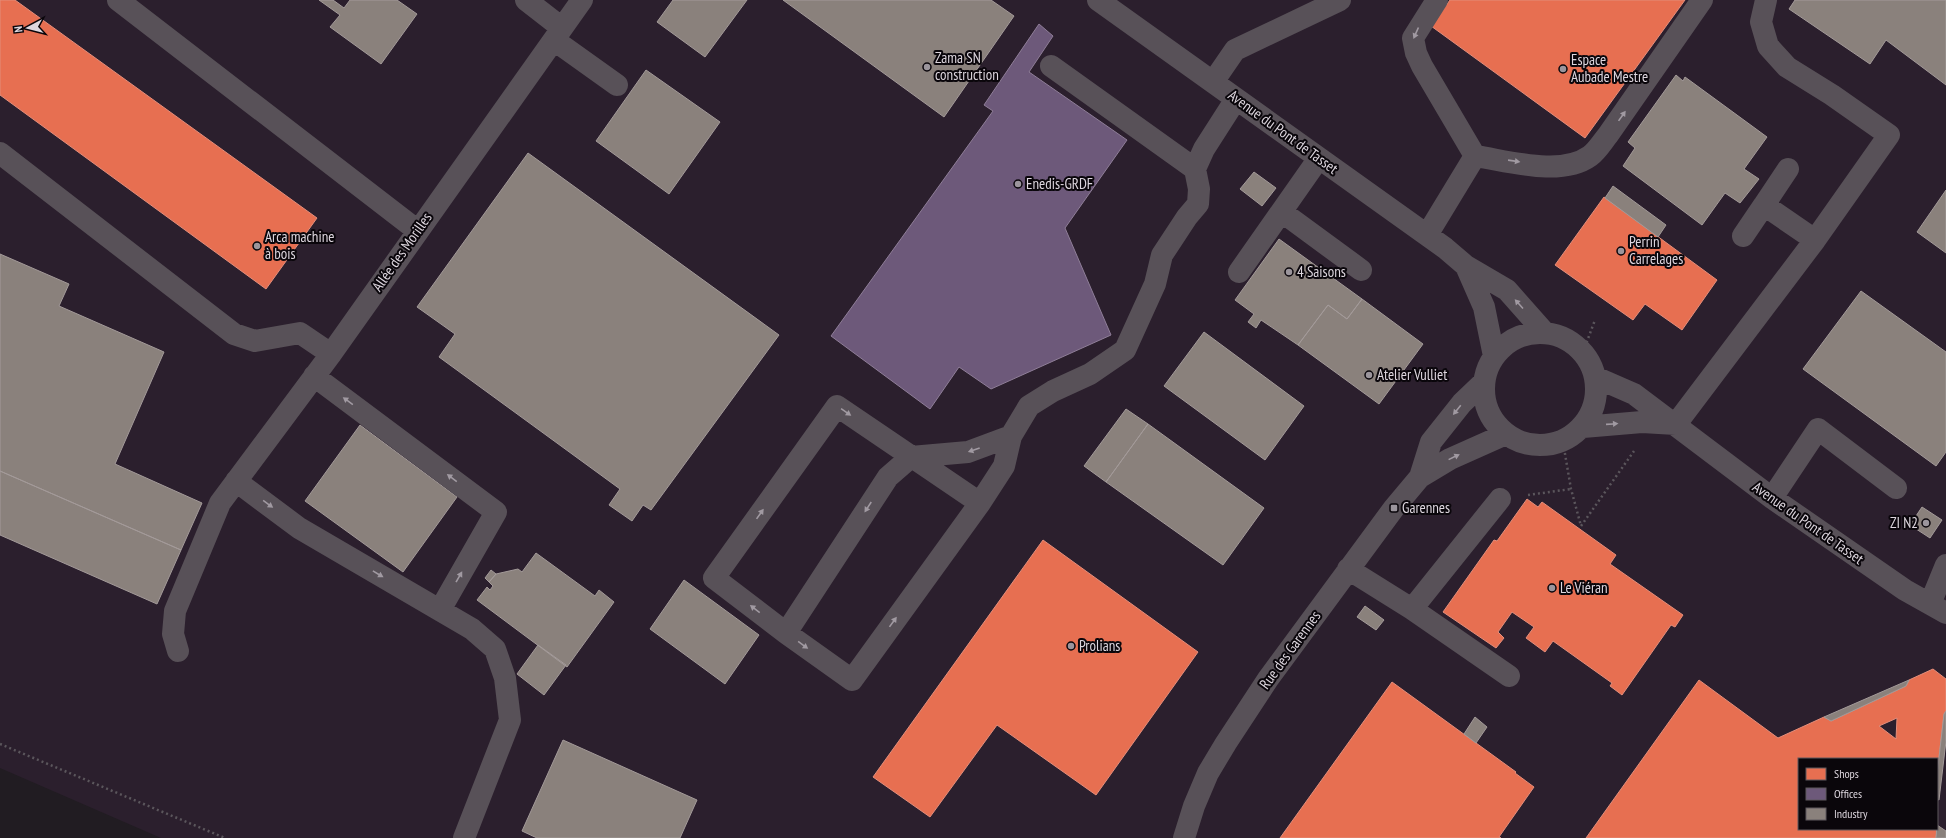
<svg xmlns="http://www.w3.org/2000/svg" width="1946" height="838" viewBox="0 0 1946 838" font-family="'PT Sans Narrow',sans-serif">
  <rect width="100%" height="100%" fill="#211c22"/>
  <path fill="#2b1f2d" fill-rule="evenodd" d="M0 0H1946V838H161L0 768ZM1799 759H1937V829H1799Z"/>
  <path fill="#e76f51" stroke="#e48e7b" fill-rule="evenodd" d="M0 0H15L317 218 266 289 0 95Z
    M1450 0H1685L1585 138 1431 26Z
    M1604 197 1717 280 1682 330 1645 304 1633 320 1555 265Z
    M1527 499 1538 507 1542 502 1616 555 1610 564 1683 615 1675 627 1671 625 1622 695 1610 686 1612 683 1553 641 1545 652 1526 638 1534 627 1512 612 1498 632 1504 638 1496 648 1443 612 1494 540 1497 541Z
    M1043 540 1198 652 1096 795 997 725 930 817 873 777Z
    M1933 669 1946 679V711L1944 714 1937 775V759H1799V829H1937L1936 838H1586L1699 680 1778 738 1824 717 1831 721 1906 686 1909 680ZM1897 718 1896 739 1879 726Z
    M1392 682 1516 772 1515 773 1534 787 1499 837 1501 838H1280Z"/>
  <path fill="#6d597a" stroke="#8f7e98" d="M1039 24 1053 36 1029 72 1127 140 1065 228 1111 335 991 389 959 367 930 409 831 336 993 111 984 105Z"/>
  <path fill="#8a817c" stroke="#a39a99" d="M319 0H333L344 8 350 0H397L417 14 381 64 330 27 340 15Z
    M673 0H747L705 57 657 22Z
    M783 0H991L1014 16 944 117Z
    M1795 0H1946V85L1886 40 1870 64 1789 9Z
    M646 70 720 122 669 194 596 141Z
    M1676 75 1683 81 1685 77 1767 137 1744 169 1759 179 1740 203 1725 193 1702 225 1623 166 1635 148 1628 142Z
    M528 153 779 335 651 510 643 505 632 521 609 505 620 489 439 357 455 334 417 307Z
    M1254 172 1276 188 1262 206 1240 189Z
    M1613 186 1666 225 1658 237 1605 198Z
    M1946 190V253L1917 232Z
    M1279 239 1362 299 1347 319 1328 305 1298 345 1261 320 1256 328 1248 322 1254 314 1235 300Z
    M0 254 69 284 59 306 164 352 115 464 202 503 181 550 0 471Z
    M1861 291 1946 352V452L1936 466 1803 369Z
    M1362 299 1423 344 1379 404 1298 345 1328 305 1347 319Z
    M1204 332 1304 406 1265 460 1164 386Z
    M1126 409 1148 424 1106 482 1084 466Z
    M1148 424 1264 508 1223 565 1106 482Z
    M360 425 457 497 403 572 305 501Z
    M0 471 181 550 157 604 0 535Z
    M1922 507 1942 520 1930 538 1910 525Z
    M536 553 595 596 599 590 614 602 567 667 477 600 487 587 490 590 493 586 489 582 496 574 518 569 522 572Z
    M491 570 496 574 489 582 485 578Z
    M684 580 759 635 725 684 650 629Z
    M1365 606 1384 620 1376 630 1357 617Z
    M538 645 566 665 544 695 517 674Z
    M1909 680 1906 686 1831 721 1824 717Z
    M1946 711V741L1939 800 1937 799V775L1944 714Z
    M1475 717 1487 727 1476 743 1464 734Z
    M563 740 697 800 680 838H537L522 831Z
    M1937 825 1946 831V838H1936Z"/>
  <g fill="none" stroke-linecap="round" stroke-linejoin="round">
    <path stroke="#5b565c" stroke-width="2.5" stroke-dasharray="2 3" stroke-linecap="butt" d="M1583 352 1595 320
      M1564 448 1571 489 1581 526 1634 451
      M1528 495 1571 489
      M0 744 225 838"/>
    <path stroke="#585158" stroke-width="22" d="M118 0 418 231
      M526 0 562 28
      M1098 0 1445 248 1466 266 1507 290 1545 333
      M1437 0 1413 38 1416 53 1422 66 1475 156
      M554 40 617 85
      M1051 66 1195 169
      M1213 82 1235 50 1340 0
      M0 153 234 334 255 341 300 333 331 354
      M1475 156C1509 161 1561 177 1590 156 1597 151 1603 141 1608 135L1702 0
      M1788 169 1764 205 1815 240
      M1282 212 1361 270
      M1427 235 1475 156
      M1743 236 1764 205
      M1466 266 1484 307 1494 356
      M1239 272 1319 158
      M1484 389a56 56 0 1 1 112 0a56 56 0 1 1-112 0Z
      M314 376 496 512 440 610
      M1595 377 1634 394 1772 498 1905 590 1946 613
      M1676 424 1815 240 1889 135 1832 95 1787 67 1768 46 1761 22 1766 0
      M1583 427 1642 422 1676 424
      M1420 477 1431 442 1462 403 1484 382
      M236 481 299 528 472 629 495 649 505 678 510 720 464 838
      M1772 498 1818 429 1896 488
      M980 503 1004 466 1011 436 1029 406 1053 391 1090 374 1125 350 1155 284 1162 255 1187 217 1198 204 1199 189 1195 169 1204 149 1236 99
      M1348 569 1412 609 1509 676
      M1930 604 1946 565
      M1412 609 1500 499
      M786 633 714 578 837 406 980 503 852 680 786 633 888 477 911 457 968 452 1011 436
      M178 651 173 634 175 611 220 503 331 354 582 0
      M1184 838 1194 806 1208 773 1226 743 1268 679 1394 508 1420 477 1450 459 1506 434"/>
  </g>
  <defs><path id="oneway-solid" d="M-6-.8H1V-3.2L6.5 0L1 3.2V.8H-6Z"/></defs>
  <g fill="#a19aa2">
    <use href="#oneway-solid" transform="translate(1416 33) rotate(114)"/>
    <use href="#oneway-solid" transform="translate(1622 116) rotate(-55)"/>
    <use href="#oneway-solid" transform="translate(1514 161) rotate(8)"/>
    <use href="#oneway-solid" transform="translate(1519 304) rotate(-132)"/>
    <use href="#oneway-solid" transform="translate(348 401) rotate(-144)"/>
    <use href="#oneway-solid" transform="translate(1457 410) rotate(129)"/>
    <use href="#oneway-solid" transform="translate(846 412) rotate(35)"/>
    <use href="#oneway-solid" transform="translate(1612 424) rotate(-4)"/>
    <use href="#oneway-solid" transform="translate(974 450) rotate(161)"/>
    <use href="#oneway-solid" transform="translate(1454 457) rotate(-26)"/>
    <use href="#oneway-solid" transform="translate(452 478) rotate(-143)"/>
    <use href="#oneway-solid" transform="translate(268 504) rotate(36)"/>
    <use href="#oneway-solid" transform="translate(868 507) rotate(123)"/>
    <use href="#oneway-solid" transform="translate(760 514) rotate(-55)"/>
    <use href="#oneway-solid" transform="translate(378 574) rotate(31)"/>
    <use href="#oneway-solid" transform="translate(459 577) rotate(-60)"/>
    <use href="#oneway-solid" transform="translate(755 609) rotate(-142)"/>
    <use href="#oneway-solid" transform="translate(893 622) rotate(-54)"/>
    <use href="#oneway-solid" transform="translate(803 645) rotate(36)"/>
  </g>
  <g fill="#9b959c" stroke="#0a060b" stroke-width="1.5">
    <circle cx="927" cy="67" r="4"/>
    <circle cx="1563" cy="69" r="4"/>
    <circle cx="1018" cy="184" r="4"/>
    <circle cx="257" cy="246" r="4"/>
    <circle cx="1621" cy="251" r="4"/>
    <circle cx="1289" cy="272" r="4"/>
    <circle cx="1369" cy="375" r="4"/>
    <rect x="1390" y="504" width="8" height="8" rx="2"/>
    <circle cx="1926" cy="523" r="4"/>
    <circle cx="1552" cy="588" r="4"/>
    <circle cx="1071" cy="646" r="4"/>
  </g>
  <g text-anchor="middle" stroke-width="4" stroke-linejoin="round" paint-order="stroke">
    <g font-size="15" fill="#ddd6de" stroke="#0a060b" text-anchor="start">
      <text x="935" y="63">Zama SN<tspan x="935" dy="17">construction</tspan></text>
      <text x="1571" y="65">Espace<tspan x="1571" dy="17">Aubade Mestre</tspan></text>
      <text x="1026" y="189">Enedis-GRDF</text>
      <text x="265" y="242">Arca machine<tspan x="265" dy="17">à bois</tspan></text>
      <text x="1629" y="247">Perrin<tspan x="1629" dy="17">Carrelages</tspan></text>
      <text x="1297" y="277">4 Saisons</text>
      <text x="1377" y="380">Atelier Vulliet</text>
      <text x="1402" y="513">Garennes</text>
      <text x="1918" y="528" text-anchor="end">ZI N2</text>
      <text x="1560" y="593">Le Viéran</text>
      <text x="1079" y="651">Prolians</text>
    </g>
    <g font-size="15" fill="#ddd6de" stroke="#0a060b">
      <text transform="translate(1283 132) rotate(36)" y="5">Avenue du Pont de Tasset</text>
      <text transform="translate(402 252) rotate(-55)" y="5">Allée des Morilles</text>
      <text transform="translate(1808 523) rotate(35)" y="5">Avenue du Pont de Tasset</text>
      <text transform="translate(1290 650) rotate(-54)" y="5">Rue des Garennes</text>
    </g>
  </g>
  <rect x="1798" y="758" width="140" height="72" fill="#0a060b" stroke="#5e595f"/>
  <rect x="1806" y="768" width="20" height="12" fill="#e76f51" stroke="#5e595f"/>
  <text x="1834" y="778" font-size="12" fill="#ddd6de">Shops</text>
  <rect x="1806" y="788" width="20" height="12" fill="#6d597a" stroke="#5e595f"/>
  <text x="1834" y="798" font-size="12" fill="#ddd6de">Offices</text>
  <rect x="1806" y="808" width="20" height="12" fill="#8a817c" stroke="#5e595f"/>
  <text x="1834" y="818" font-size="12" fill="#ddd6de">Industry</text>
  <g transform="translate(28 28) rotate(263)" stroke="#0a060b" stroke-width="3" paint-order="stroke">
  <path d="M0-3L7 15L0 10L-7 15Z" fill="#ddd6de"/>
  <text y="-6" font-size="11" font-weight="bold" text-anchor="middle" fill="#ddd6de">N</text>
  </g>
</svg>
